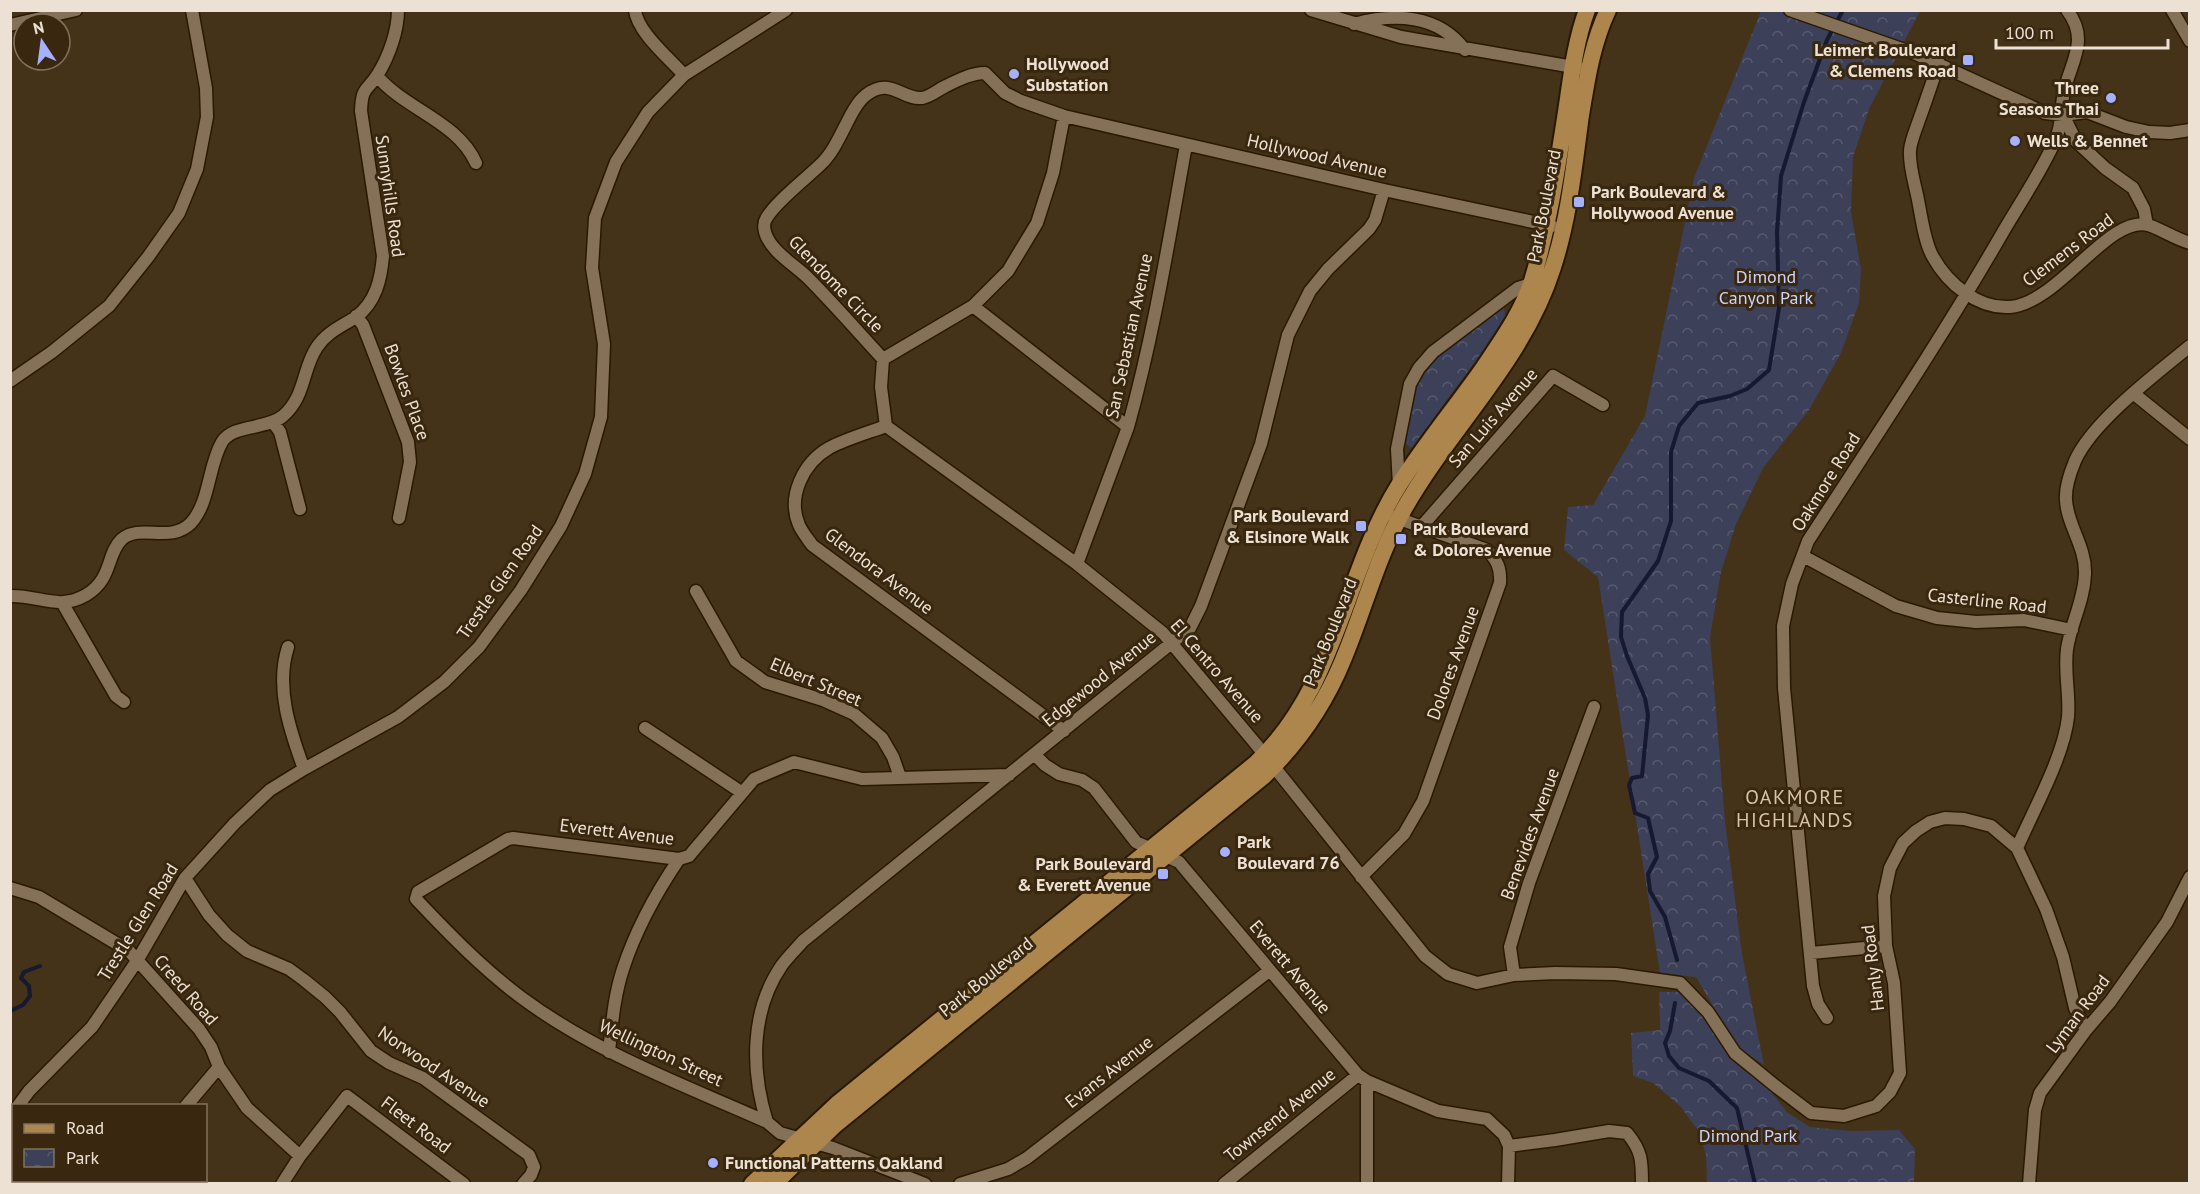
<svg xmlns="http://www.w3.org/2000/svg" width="2200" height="1194" viewBox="0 0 2200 1194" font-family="'PT Sans',sans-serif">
  <defs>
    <pattern id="park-crowns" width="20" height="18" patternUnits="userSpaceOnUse" patternTransform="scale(1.5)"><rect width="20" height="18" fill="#3c4058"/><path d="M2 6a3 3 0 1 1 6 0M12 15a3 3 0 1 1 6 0" fill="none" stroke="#585b6f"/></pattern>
  </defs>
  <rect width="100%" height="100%" fill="#443219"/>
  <path fill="url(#park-crowns)" d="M1761 11H1920L1869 109 1853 157 1851 212 1861 269 1859 303 1841 353 1809 410 1763 468 1736 524 1721 572 1710 637 1725 821 1742 954 1764 1065 1737 1047 1696 977 1660 973 1598 577 1564 550 1568 507 1593 505 1645 416 1694 178Z
    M1501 307 1504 308 1505 316 1480 355 1413 446 1411 448 1404 443C1408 421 1410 395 1420 375 1432 353 1480 323 1501 307Z
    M1659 992H1689L1729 1058 1771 1092 1788 1113 1810 1127 1851 1131 1899 1130 1915 1149 1914 1183H1707L1706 1154 1697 1129 1680 1106 1653 1083 1633 1076 1631 1033 1660 1030Z"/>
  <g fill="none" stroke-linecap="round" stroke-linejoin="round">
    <path stroke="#16192f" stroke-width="4" d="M1677 960 1665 917 1650 891 1648 874 1657 857 1648 818 1635 813 1629 785 1632 778 1642 776 1648 715 1645 698 1627 656 1621 637 1622 612 1658 561 1671 521V452L1679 426 1698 403 1730 396 1747 389 1769 370 1779 308 1777 232 1781 176 1804 102 1827 40 1843 10
      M1675 1003 1670 1031 1665 1043 1669 1056 1679 1068 1709 1081 1737 1108 1755 1184
      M10 1011 23 1005 30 996 29 986 21 978 24 972 40 966"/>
    <defs>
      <path id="minor" d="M635 10C637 32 670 59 684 75
        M1311 10 1401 37 1579 68
        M1790 10 1916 54 2045 113 2063 115 2087 112 2126 127 2149 132 2170 133 2190 130
        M2172 10 2190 41
        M1354 24C1394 13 1438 14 1465 50
        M10 25 76 10
        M1939 63C1932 82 1926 101 1919 120 1916 129 1911 140 1910 150 1909 165 1914 181 1917 195 1921 213 1924 242 1933 257 1948 284 1978 309 2010 307 2059 303 2108 215 2148 225 2159 228 2175 239 2190 243
        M377 76C406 110 457 121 476 163
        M2063 115 2076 141 2105 168 2133 188 2144 209 2147 225
        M973 306 1128 427
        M356 316 363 325 408 442 410 462 399 518
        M883 359 881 387 886 426 1077 564 1163 633 1255 743 1425 956 1448 974 1477 983 1514 975 1555 973 1616 974 1680 983 1708 1012 1735 1053 1778 1088 1811 1113 1844 1116 1876 1106 1890 1092 1900 1073 1894 983 1886 946 1884 896 1890 868 1903 843 1916 831 1930 822 1945 818 1964 819 1991 826 2017 848
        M883 359C858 332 834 304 808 278 795 265 770 251 765 232 764 228 764 222 766 219 774 203 808 177 821 164 841 145 849 108 866 95 890 76 902 100 922 98 932 96 937 90 946 86 958 80 972 73 985 73L1005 93 1021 101 1064 116 1384 190 1552 226
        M883 359 973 306 1008 271 1037 223 1053 173 1064 116
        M10 381 52 352 109 306 148 257 179 213 197 169 207 117 206 88 192 10
        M2133 393 2190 439
        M273 422 280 432 300 509
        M886 426C867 433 846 439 829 448 803 463 787 497 799 525 802 532 808 539 812 545L1064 731
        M1399 486 1397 449 1410 384 1419 368 1433 352 1518 288 1531 284
        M1422 526 1553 376 1603 405
        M1803 556 1896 606 1937 618 1976 622 2024 620 2072 630
        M1077 564 1128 427C1154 334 1169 239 1186 145
        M696 591 736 661 765 682 823 700 854 714 882 738 893 757 900 777
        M10 596C39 595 58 611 86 595 113 579 106 554 122 539 141 523 170 544 191 523 210 502 208 466 222 442 233 424 266 430 283 416 306 396 302 369 317 347 327 332 342 326 356 317 376 302 381 279 383 256L361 111C362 85 367 92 378 74 389 56 398 31 398 10
        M63 604 116 696 124 702
        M288 647C275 687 290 731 304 769
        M645 728 741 792
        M1035 755 1045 765 1059 774 1082 780 1094 788 1136 842 1179 862 1358 1075 1367 1081 1438 1111 1487 1119 1504 1135 1509 1146 1508 1184
        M1361 877 1404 834 1423 801 1500 583C1501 568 1497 560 1487 550L1394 517
        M185 878 209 915 227 935 247 951 289 969 304 980 325 997 340 1012 371 1051 389 1063 423 1078 529 1155 534 1167 531 1175 523 1184
        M10 888 39 897 129 951 199 1029 211 1047 219 1067 247 1108 300 1156
        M1811 953 1886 946
        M1514 975 1510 947 1529 883 1594 707
        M1827 1018 1818 1004 1813 986 1784 688 1783 626 1792 584 1808 541C1874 439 1942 338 2003 232 2020 203 2039 175 2053 145 2063 127 2060 110 2064 92 2071 61 2090 40 2067 10
        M2086 1030 2075 1008 2063 957 2046 909 2017 848C2033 811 2064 756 2068 717 2070 695 2064 672 2067 649 2071 623 2084 601 2085 574 2086 546 2067 525 2066 500 2065 487 2070 473 2075 461 2092 422 2157 373 2190 346
        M609 1052C612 1024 614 996 623 969 636 929 656 893 679 859
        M18 1106 29 1091 92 1027 137 961 185 878 235 823 270 790 304 769 398 717 444 682 479 647 521 590 561 526 585 474 601 417 604 344 592 268 595 218 616 162 648 112 684 75 786 10
        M186 1106 219 1067
        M767 1122C751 1071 750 1011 782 965 788 957 796 949 803 941L1190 628 1201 606 1261 444 1288 335 1310 291 1328 269 1369 229 1375 220 1384 190
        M1509 1146 1555 1140 1609 1131 1627 1133C1642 1151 1642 1161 1642 1184
        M108 1184 111 1180
        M282 1184 300 1156 347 1096 464 1184
        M925 1184 833 1148 780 1133 767 1122C684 1085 596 1053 522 998 483 969 449 934 416 899L418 892 508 839 513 838 679 859 689 856 754 779 794 762 862 779 1009 775
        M960 1184 1008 1169 1027 1158 1269 971
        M1224 1184 1358 1075
        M1367 1184V1081
        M2029 1184 2035 1110 2040 1093 2086 1030 2110 1002 2167 922 2190 877"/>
      <path id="major" d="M752 1184 837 1104 1255 764C1337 688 1343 575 1399 485 1425 444 1456 407 1484 367 1502 340 1522 312 1532 281 1549 225 1557 169 1566 112 1571 79 1575 42 1587 10
        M774 1184 835 1125 1264 776C1298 743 1325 704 1343 660 1364 610 1377 557 1404 509 1451 426 1524 360 1553 267 1569 218 1574 166 1581 115 1587 79 1592 44 1608 10"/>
    </defs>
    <use href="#minor" stroke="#2a1902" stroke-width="15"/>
    <use href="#major" stroke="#2a1902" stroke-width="20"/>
    <use href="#minor" stroke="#857157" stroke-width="12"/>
    <use href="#major" stroke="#ad864d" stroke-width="16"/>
  </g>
  <g fill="#a5b1fc" stroke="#39280f" stroke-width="2">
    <rect x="1962" y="54" width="12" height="12" rx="3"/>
    <circle cx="1014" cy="74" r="6"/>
    <circle cx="2111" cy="98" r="6"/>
    <circle cx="2015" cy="141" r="6"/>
    <rect x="1573" y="196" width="12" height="12" rx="3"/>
    <rect x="1355" y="520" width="12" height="12" rx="3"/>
    <rect x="1395" y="533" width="12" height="12" rx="3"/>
    <circle cx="1225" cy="852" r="6"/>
    <rect x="1157" y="868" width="12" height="12" rx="3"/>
    <circle cx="713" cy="1163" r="6"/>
  </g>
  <g text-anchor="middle" stroke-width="6" stroke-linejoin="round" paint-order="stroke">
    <g font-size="18" font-weight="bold" fill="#ede1d3" stroke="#39280f" text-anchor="start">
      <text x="1956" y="56" text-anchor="end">Leimert Boulevard<tspan x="1956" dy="21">&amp; Clemens Road</tspan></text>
      <text x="1026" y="70">Hollywood<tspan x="1026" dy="21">Substation</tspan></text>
      <text x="2099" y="94" text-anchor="end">Three<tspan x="2099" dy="21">Seasons Thai</tspan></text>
      <text x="2027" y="147">Wells &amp; Bennet</text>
      <text x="1591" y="198">Park Boulevard &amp;<tspan x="1591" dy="21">Hollywood Avenue</tspan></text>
      <text x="1349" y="522" text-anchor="end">Park Boulevard<tspan x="1349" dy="21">&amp; Elsinore Walk</tspan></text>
      <text x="1413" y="535">Park Boulevard<tspan x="1413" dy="21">&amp; Dolores Avenue</tspan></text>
      <text x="1237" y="848">Park<tspan x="1237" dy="21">Boulevard 76</tspan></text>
      <text x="1151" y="870" text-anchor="end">Park Boulevard<tspan x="1151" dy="21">&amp; Everett Avenue</tspan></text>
      <text x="725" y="1169">Functional Patterns Oakland</text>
    </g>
    <g font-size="18" fill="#ede1d3" stroke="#39280f">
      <text transform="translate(1317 156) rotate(13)" y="6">Hollywood Avenue</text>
      <text transform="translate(390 196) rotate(82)" y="6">Sunnyhills Road</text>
      <text transform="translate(1544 206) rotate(-79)" y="6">Park Boulevard</text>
      <text transform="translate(2068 250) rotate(-37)" y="6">Clemens Road</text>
      <text transform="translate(836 284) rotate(46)" y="6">Glendome Circle</text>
      <text transform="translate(1129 336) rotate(-78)" y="6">San Sebastian Avenue</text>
      <text transform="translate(407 392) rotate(70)" y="6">Bowles Place</text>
      <text transform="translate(1493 418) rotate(-49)" y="6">San Luis Avenue</text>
      <text transform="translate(1826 482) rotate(-58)" y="6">Oakmore Road</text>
      <text transform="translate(879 571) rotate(37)" y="6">Glendora Avenue</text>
      <text transform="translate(500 582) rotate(-55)" y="6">Trestle Glen Road</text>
      <text transform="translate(1987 601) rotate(6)" y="6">Casterline Road</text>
      <text transform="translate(1330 632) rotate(-68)" y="6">Park Boulevard</text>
      <text transform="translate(1453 663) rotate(-70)" y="6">Dolores Avenue</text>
      <text transform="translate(1217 671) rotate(49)" y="6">El Centro Avenue</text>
      <text transform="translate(1099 679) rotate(-39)" y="6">Edgewood Avenue</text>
      <text transform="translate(816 682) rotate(23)" y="6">Elbert Street</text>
      <text transform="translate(617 832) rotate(7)" y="6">Everett Avenue</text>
      <text transform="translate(1530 834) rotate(-70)" y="6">Benevides Avenue</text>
      <text transform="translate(138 922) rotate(-58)" y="6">Trestle Glen Road</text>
      <text transform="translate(1290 967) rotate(50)" y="6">Everett Avenue</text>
      <text transform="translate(1873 968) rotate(-97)" y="6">Hanly Road</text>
      <text transform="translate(986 977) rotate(-39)" y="6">Park Boulevard</text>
      <text transform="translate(186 990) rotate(49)" y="6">Creed Road</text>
      <text transform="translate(2078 1014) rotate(-53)" y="6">Lyman Road</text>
      <text transform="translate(661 1053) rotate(25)" y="6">Wellington Street</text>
      <text transform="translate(434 1067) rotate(34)" y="6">Norwood Avenue</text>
      <text transform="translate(1109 1072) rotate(-38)" y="6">Evans Avenue</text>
      <text transform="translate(1280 1115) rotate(-39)" y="6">Townsend Avenue</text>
      <text transform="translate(416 1125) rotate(37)" y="6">Fleet Road</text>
    </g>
    <g font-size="18" fill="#ccd4fe" stroke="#39280f">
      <text x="1766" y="283">Dimond<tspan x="1766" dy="21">Canyon Park</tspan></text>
      <text x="1748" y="1142">Dimond Park</text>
    </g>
    <g font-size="20" letter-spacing="1.5" fill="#d9c3a6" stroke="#39280f">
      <text x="1795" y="804">OAKMORE<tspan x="1795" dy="23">HIGHLANDS</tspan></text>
    </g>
  </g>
  <rect width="2200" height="1194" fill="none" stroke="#ede1d3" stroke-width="24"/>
  <rect x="12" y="1104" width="195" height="78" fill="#39280f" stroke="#81725d" stroke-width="1.5"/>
  <rect x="24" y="1124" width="30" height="9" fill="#ad864d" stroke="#81725d" stroke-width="1.5"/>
  <text x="66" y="1134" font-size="18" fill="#ede1d3">Road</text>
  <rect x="24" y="1149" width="30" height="18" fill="url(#park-crowns)" stroke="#81725d" stroke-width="1.5"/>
  <text x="66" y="1164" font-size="18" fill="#ede1d3">Park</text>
  <g transform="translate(42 42) rotate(347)"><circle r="28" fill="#39280f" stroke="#81725d" stroke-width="1.5"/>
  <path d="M0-4.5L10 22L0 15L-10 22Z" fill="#a5b1fc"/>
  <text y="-9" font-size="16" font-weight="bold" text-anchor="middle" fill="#ede1d3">N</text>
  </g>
  <path d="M1996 39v9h172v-9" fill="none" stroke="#ede1d3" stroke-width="3"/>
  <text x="2005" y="39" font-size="18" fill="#ede1d3" stroke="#39280f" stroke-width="4.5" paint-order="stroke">100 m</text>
</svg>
